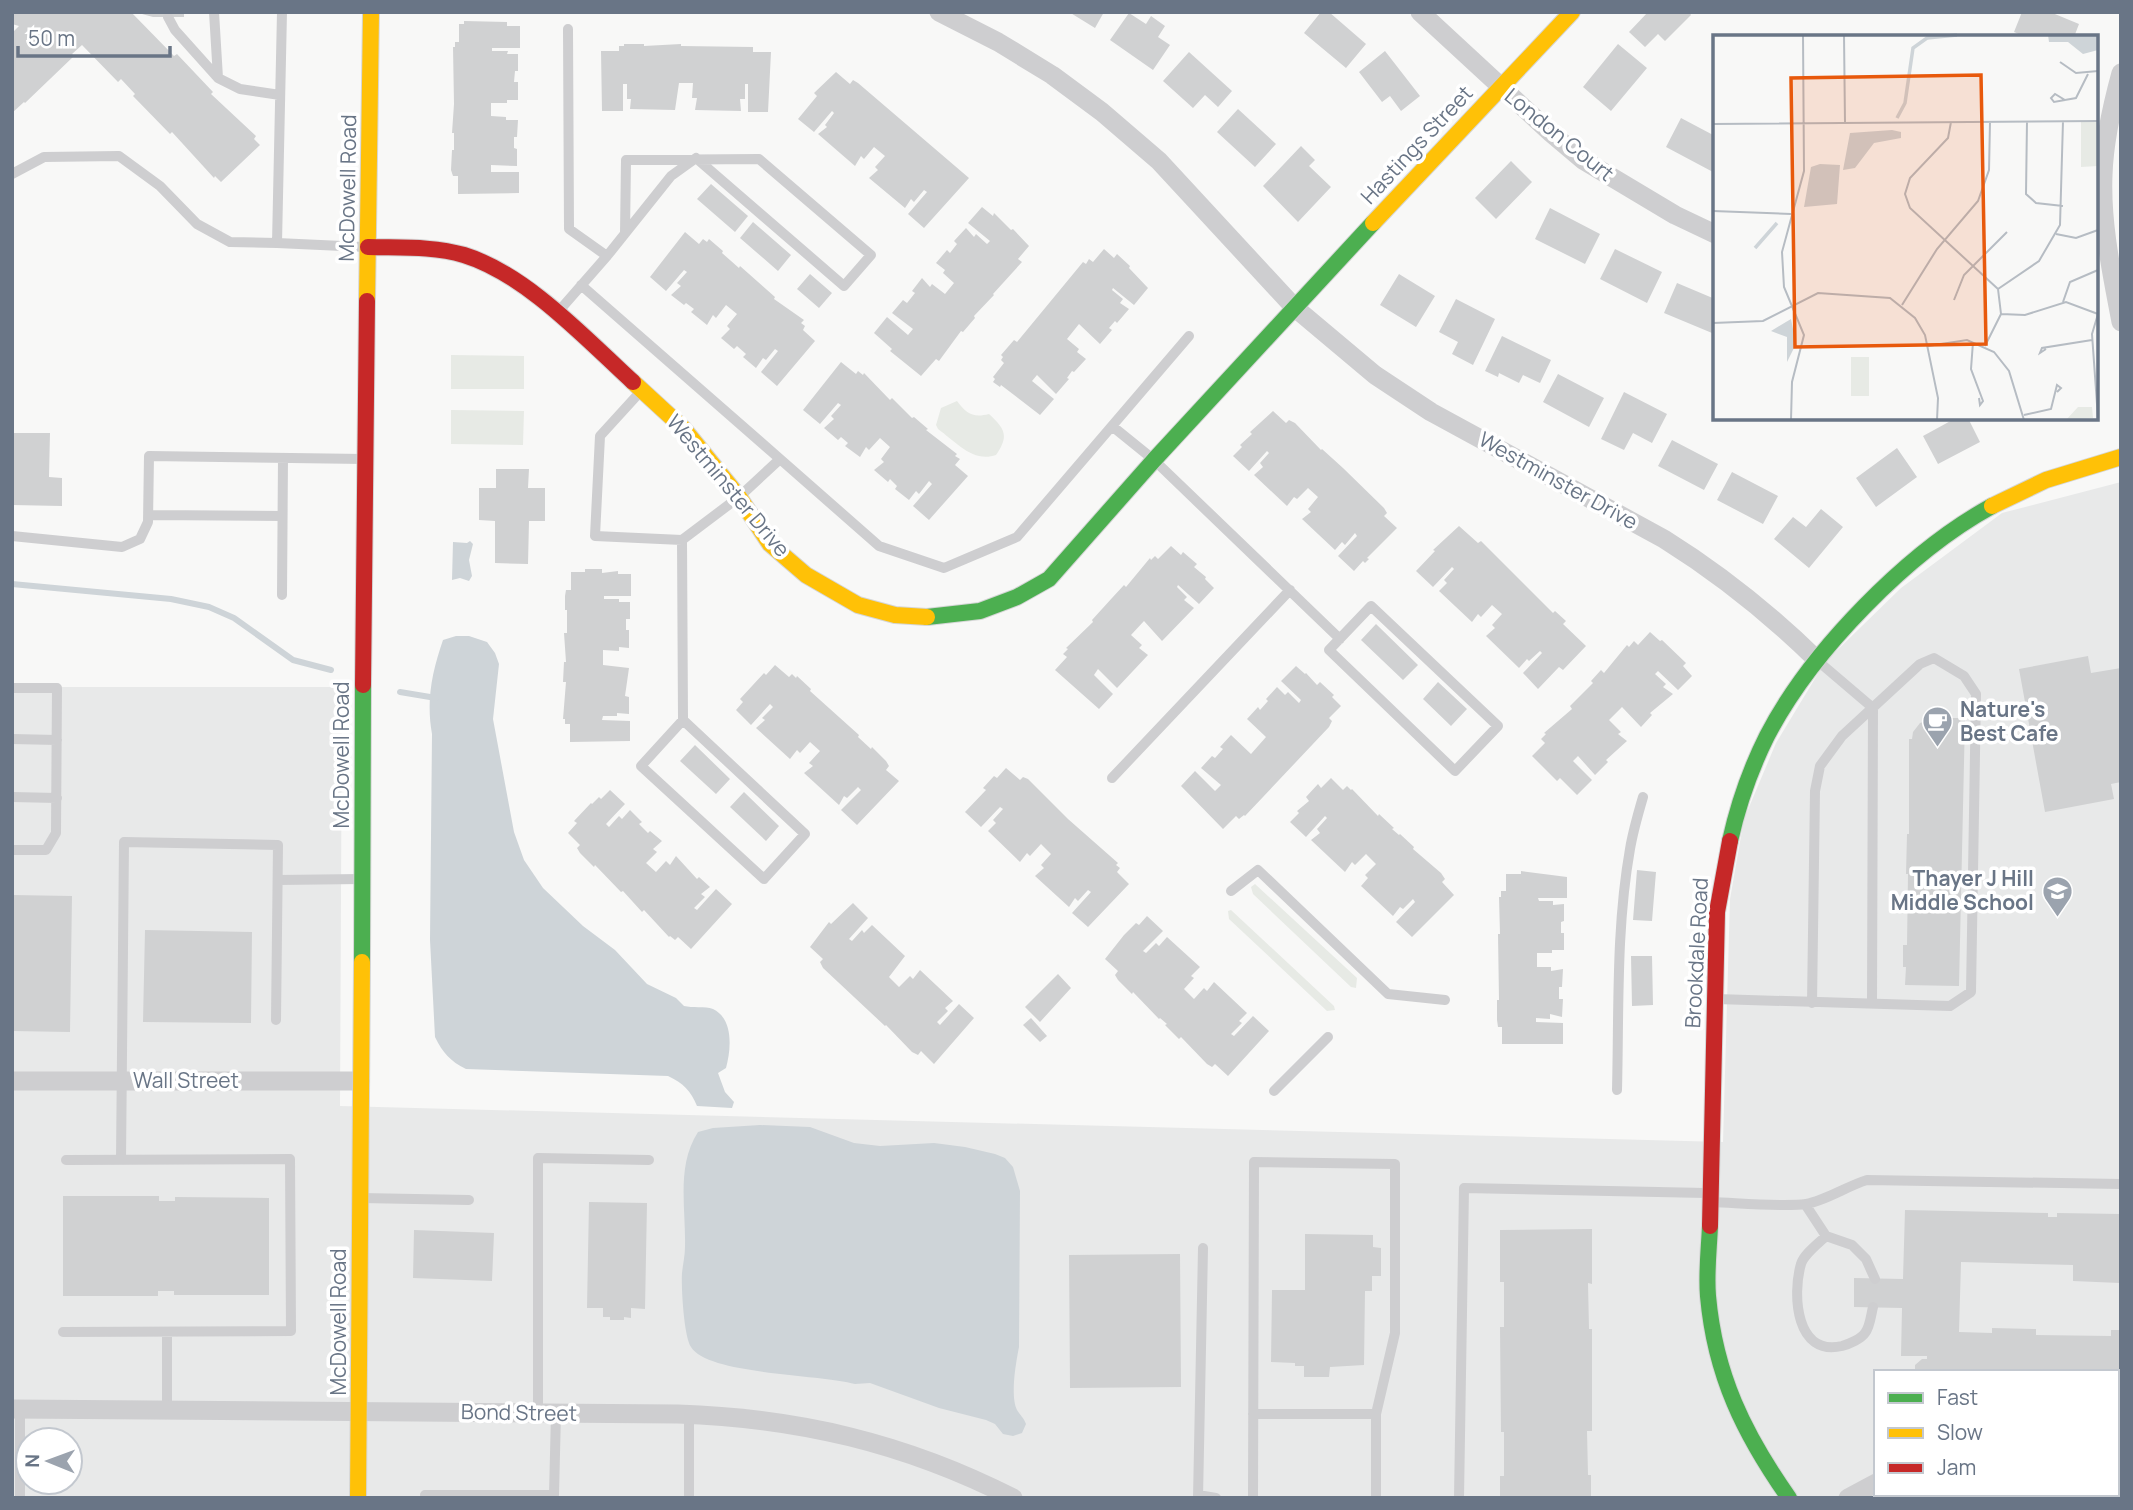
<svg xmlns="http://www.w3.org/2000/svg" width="2133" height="1510" viewBox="0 0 2133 1510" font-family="Manrope,sans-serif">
  <rect width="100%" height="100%" fill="#f8f8f7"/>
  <path fill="#e8e9e9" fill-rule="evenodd" d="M2121 482V1498H12V687H342L340 1106 1723 1142 1730 899 1744 819 1776 743 1825 662 1901 588 2002 513ZM1876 1372H2117V1494H1876ZM28 1440H70V1482H28Z"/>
  <path fill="#e7eae5" d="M451 355 524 356V389H451Z
    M957 401C967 414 973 418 989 414 1004 428 1010 435 996 455 973 463 956 442 938 429L936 425 941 408Z
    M451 410 524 411 523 445 451 444Z
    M1255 884 1357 978 1356 988 1351 987 1253 894 1251 887Z
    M1231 910 1334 1006 1335 1010 1327 1011 1229 919 1228 911Z"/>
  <path fill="#ced4d8" d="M470 541 473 544 469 560 472 576 469 581 460 578 452 580 453 542 467 543Z
    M456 636H469L487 642 495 653 499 664 493 719 514 832 524 860 543 888 583 926 615 950 647 984 676 998 684 1006C692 1008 705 1006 713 1009 734 1019 731 1050 726 1068L718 1073 725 1092 734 1102 732 1108 697 1106C691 1091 683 1083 668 1076L466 1069C450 1061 443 1053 435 1037L430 940 432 734C426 701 432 672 443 640Z
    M760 1125 810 1127 854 1143 880 1146 934 1143 965 1147 995 1154 1005 1158 1013 1167 1020 1191 1019 1347C1016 1362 1010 1396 1017 1410 1020 1415 1024 1418 1026 1424L1022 1433 1013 1436 1003 1434 995 1424 986 1420 939 1408 870 1383 855 1384C821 1374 708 1375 691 1347 684 1337 681 1287 682 1273 683 1264 685 1255 685 1247 686 1208 676 1166 698 1132L713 1128Z"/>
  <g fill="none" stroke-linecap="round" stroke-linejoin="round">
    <path stroke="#ced4d8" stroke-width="6" d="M12 584 171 599 209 607 234 618 293 660 331 670
      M400 692 436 698"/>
  </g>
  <path fill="#d0d1d2" d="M12 12H131L174 56 177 54 213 92 211 94 256 136 254 139 260 145 221 182 215 176 214 178 172 132 170 134 133 96 135 94 121 79 118 82 82 45 72 54 74 56 25 103 24 102 12 113V33L19 26 12 24Z
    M142 12H184V17H153L142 14Z
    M1069 12H1104L1095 28Z
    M1321 12H1329L1366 44 1346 68 1304 33Z
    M1648 12H1689L1691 15 1665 41 1658 34 1645 47 1629 32Z
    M2022 12H2050L2079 24 2074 37H2026L2014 32Z
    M1129 13 1146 24 1151 16 1165 26 1158 37 1170 45 1153 70 1110 40Z
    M464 21 507 22V26H520V48H492V51H508L507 54H518V71H515L514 82H518V100H507V103H491V116L506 117V120H518L517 137H514V148L517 149V166L491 165V172H519V193L458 194V176H453L451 170 452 150H454V133H452L454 104 453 47H455V42H459V24H464Z
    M624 44H644V46L681 44V46L753 47V52H771L768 112H748V84H745V99H740L741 111 695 110 697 98H692L693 83H679L675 110 630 109 631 99H627V84H623V111H602L601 51H619V46H624Z
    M1618 44 1647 68 1611 111 1583 87Z
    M1385 51 1420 96 1401 111 1390 96 1382 102 1359 72Z
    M1189 52 1232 91 1218 107 1205 95 1193 108 1163 81Z
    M836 72 850 84 853 80 858 83 969 178 924 228 908 214 927 192 924 190 914 202 911 199 905 208 869 178 878 170 875 167 885 156 874 147 864 159 861 156 855 166 818 134 827 127 825 125 834 113 832 111 814 132 798 119 817 96 814 93Z
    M1238 109 1276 144 1255 167 1217 132Z
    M1681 118 1715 136V168L1713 172 1666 147Z
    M1301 146 1315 160 1309 166 1331 187 1298 222 1263 186Z
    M1511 161 1532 182 1496 219 1475 198Z
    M711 184 748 216 735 232 697 199Z
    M982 207 993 216 994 213 1011 230 1013 229 1029 246 1018 259 1022 262 993 294 994 295 974 316 975 318 963 332 961 331 939 361 936 359 921 376 890 351 892 349 874 333 887 317 908 335 913 329 892 313 903 300 907 303 915 293 912 291 922 278 930 287 932 284 945 294 954 283 943 273 945 270 936 263 947 250 950 253 957 244 954 241 966 228 974 237 976 234 987 244 990 241 968 223Z
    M1550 208 1600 234 1585 264 1535 239Z
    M753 222 791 255 778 271 740 238Z
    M685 232 699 244 703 239 707 242 709 239 723 251 722 253 739 268 740 266 775 297 774 299 804 320 801 323 805 326 803 330 815 341 777 386 761 372 778 351 775 349 766 360 763 358 756 368 743 357 746 354 737 346 734 349 721 338 730 329 727 326 737 314 726 305 716 318 713 315 707 325 691 312 694 309 686 303 684 305 671 295 681 286 677 283 687 272 684 270 666 291 650 277Z
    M1104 249 1114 258 1117 254 1130 266 1129 268 1148 288 1134 305 1113 288 1112 290 1123 299 1120 303 1129 309 1117 323 1115 321 1109 328 1112 330 1100 344 1079 324 1067 339 1079 349 1077 352 1086 359 1074 372 1072 371 1067 378 1069 379 1056 394 1037 375 1032 381 1054 399 1040 415 1001 385 1000 387 993 382 995 379 993 377 1004 363 1001 360 1003 357 1001 355 1014 340 1017 342 1083 262 1086 264 1089 259 1093 262Z
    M1615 249 1662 272 1647 303 1600 279Z
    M810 274 832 293 819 308 797 289Z
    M1399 274 1435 296 1416 327 1380 305Z
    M1677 283 1715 299V327L1712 333 1664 313Z
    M1456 299 1495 319 1473 365 1452 354 1458 342 1439 332Z
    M1502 336 1551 360 1540 383 1523 375 1519 383 1499 373 1498 377 1485 371Z
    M841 362 856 374 858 371 863 375 864 373 890 400 892 398 912 418 914 417 928 429 926 430 957 454 955 456 960 459 955 465 968 476 929 520 913 506 932 484 929 481 919 494 916 491 909 500 895 489 897 486 890 479 888 482 874 470 884 462 881 459 890 447 880 438 869 450 866 447 860 457 845 446 848 443 841 437 838 440 824 428 834 419 831 416 841 405 838 403 820 424 803 410Z
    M1558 374 1604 398 1589 427 1543 402Z
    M1624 392 1667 414 1652 443 1633 433 1624 450 1601 439Z
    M1273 411 1286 423 1289 420 1295 423 1321 450 1322 449 1343 468 1384 508 1387 513 1384 516 1397 528 1367 558 1369 559 1365 563 1363 561 1354 571 1338 556 1357 536 1355 533 1345 545 1342 542 1335 550 1302 519 1311 512 1308 509 1318 497 1308 488 1297 499 1294 497 1287 506 1254 475 1263 467 1260 463 1269 453 1267 451 1249 471 1233 456 1242 447 1240 445 1252 434 1250 432Z
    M1956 418H1968L1980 442 1938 464 1923 436Z
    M14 433H50L49 477 62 478V506L12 505Z
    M1672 440 1718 464 1704 490 1658 466Z
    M1897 448 1917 477 1876 507 1856 478Z
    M496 469H529L528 488H545V521H529L528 564 495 563V521L479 520V488H496Z
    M1732 472 1778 496 1763 524 1717 500Z
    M1821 509 1843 527 1809 568 1774 539 1793 517 1806 527Z
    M1459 526 1478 543 1481 541 1553 613 1555 611 1566 621 1563 624 1586 646 1563 670 1559 667 1538 689 1523 673 1542 653 1540 651 1529 661 1527 659 1519 668 1486 636 1495 628 1492 625 1502 614 1492 605 1481 617 1478 614 1472 622 1439 591 1447 583 1444 580 1454 569 1452 567 1433 587 1416 571 1435 551 1433 550Z
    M1171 546 1181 555 1183 552 1197 564 1194 567 1206 577 1205 579 1214 588 1199 604 1178 585 1177 587 1187 597 1184 600 1194 608 1162 641 1144 621 1131 635 1142 645 1139 648 1148 655 1117 688 1098 669 1094 675 1113 694 1099 709 1055 670 1067 657 1063 654 1068 649 1066 648 1093 622 1092 620 1112 598 1124 585 1126 587 1150 558 1151 560 1155 556 1158 559Z
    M585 569H602V573L618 571V574H631V596H604V599H619V602H630V619H626V630H629V648L619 647V651L603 650V665L629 668 625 696 629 697V714L617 713V716H603L602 720 630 721V741L570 742V724H565V719H563L566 682H563L564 662H566L564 633H567V610H565V596L566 590H571V572H585Z
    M1376 624 1418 665 1403 680 1361 640Z
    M1650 632 1660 641 1662 640 1686 663 1683 666 1692 676 1678 690 1658 671 1655 674 1666 684 1663 687 1673 694 1650 713 1652 715 1641 727 1622 707 1609 720 1621 732 1618 734 1627 741 1606 760 1608 762 1595 775 1578 756 1573 761 1592 780 1577 795 1560 778 1557 781 1532 756 1545 743 1541 739 1546 734 1544 733 1572 709 1570 706 1593 683 1591 681 1601 670 1604 673 1627 645 1629 647 1634 641 1638 645Z
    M2088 656 2091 673 2121 668V782L2111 784 2114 799 2045 812 2019 669Z
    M775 665 789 677 792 674 796 678 797 676 811 689 810 691 859 735 858 737 871 749 872 747 886 761 889 766 886 770 899 781 857 825 841 810 861 790 858 787 847 798 844 796 839 805 804 773 813 766 809 763 820 751 810 742 800 753 797 750 790 759 756 728 765 720 762 718 773 707 770 704 751 725 736 710 743 702 740 699 764 673 766 675Z
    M1296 666 1305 674 1306 673 1317 685 1320 682 1334 695 1332 697 1341 706 1329 718 1332 721 1329 727 1245 816 1244 815 1239 819 1236 816 1223 829 1181 786 1195 771 1215 791 1221 785 1201 768 1212 756 1215 758 1223 749 1220 747 1231 735 1251 754 1266 737 1247 719 1258 707 1260 710 1268 701 1266 699 1277 687 1285 695 1288 692 1299 703 1301 700 1281 681Z
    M1438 682 1467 709 1451 726 1423 699Z
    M1934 718H1965L1959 986 1905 985 1906 967H1903V945H1907L1908 874H1906L1907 834H1909V739H1912L1913 732 1920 723Z
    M695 745 730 779 716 794 680 761Z
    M1006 768 1020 780 1023 777 1028 779 1068 819 1118 863 1116 865 1120 868 1117 872 1129 884 1088 927 1072 913 1091 892 1088 890 1078 901 1075 898 1069 907 1035 876 1044 868 1041 865 1051 854 1041 844 1030 856 1027 853 1020 862 988 831 996 823 993 820 1003 809 1000 807 981 827 965 812 986 790 983 788 994 776 997 778Z
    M1331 778 1343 790 1347 786 1351 790 1352 789 1378 816 1379 814 1394 828 1392 829 1399 835 1400 834 1414 847 1413 849 1441 873 1445 879 1442 882 1454 895 1412 937 1396 922 1415 902 1413 899 1403 909 1400 907 1393 916 1361 886 1368 878 1365 875 1376 864 1366 854 1355 865 1352 862 1345 872 1311 840 1320 833 1317 829 1327 818 1325 816 1306 837 1290 822 1299 813 1297 811 1309 801 1306 797 1318 784 1321 788Z
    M610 790 625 804 606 824 609 827 619 816 622 819 630 810 642 822 639 824 648 833 650 831 662 841 653 849 657 852 646 863 656 872 666 861 670 865 676 856 697 879 699 877 710 887 701 894 705 897 694 908 697 910 716 889 732 904 691 949 678 937 675 940 670 936 669 937 644 910 642 912 623 891 621 892 595 865 594 867 580 853 577 848 580 845 568 833 577 823 574 821 591 803 592 804 599 797 601 799Z
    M744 792 779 826 766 841 730 807Z
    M1637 870 1656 872 1652 921 1633 920Z
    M1521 871 1567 877V898H1538L1539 901H1553V905L1564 904V921L1561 922V933H1564V950H1552V953H1537V967H1551V971L1563 969 1562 987H1559V999H1563L1562 1017 1550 1014V1019L1536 1018V1022L1563 1023V1044H1502V1027H1498L1497 1020V1000H1499L1498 934H1500L1499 897H1501V891H1506V874H1521Z
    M12 895 72 896 70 1032 12 1031Z
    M853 903 868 918 849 939 852 941 862 930 864 933 872 925 905 956 889 977 899 987 910 976 913 979 920 970 953 1001 945 1008 948 1011 937 1022 940 1025 959 1004 974 1018 934 1064 921 1051 918 1055 912 1052 886 1025 885 1026 823 968 820 962 823 959 810 947 829 922 831 924Z
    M1147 916 1163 931 1143 951 1146 953 1156 943 1159 946 1167 937 1200 967 1191 976 1194 978 1184 989 1194 999 1204 988 1207 991 1214 982 1247 1013 1239 1021 1242 1023 1231 1034 1234 1036 1253 1016 1269 1031 1228 1076 1215 1064 1212 1067 1207 1064 1181 1037 1179 1039 1165 1025 1167 1024 1160 1018 1159 1019 1133 992 1132 994 1118 980 1115 975 1118 971 1105 959 1124 935 1136 923 1139 925Z
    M145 930 252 932 251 1023 143 1022Z
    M1631 956H1652L1653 1005 1632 1006Z
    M1058 974 1071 988 1040 1022 1025 1007Z
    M1031 1018 1047 1036 1040 1042 1023 1025Z
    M63 1196H159V1201H175V1197L269 1198V1295H174V1291H158V1296H63Z
    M589 1202 647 1203 645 1309 631 1308V1318L624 1317V1320H610V1317H603V1308H587Z
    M1905 1210 2048 1213V1217H2057V1213L2121 1214 2120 1283 2073 1281V1265L1961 1262 1959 1332 1992 1333V1328L2036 1329V1335L2111 1336V1330H2121V1388H2117V1372H1915V1365L1922 1359H1927V1356H1901L1902 1308 1854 1307V1278L1903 1279Z
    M1592 1229V1284L1588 1283 1589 1329H1592V1431H1587L1588 1475H1591V1498H1500V1476H1504V1432H1501L1500 1327H1504V1282H1500V1230Z
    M414 1230 494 1233 492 1281 413 1278Z
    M1305 1234 1373 1235V1247L1381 1248V1276H1372V1291H1365L1364 1365 1330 1367 1329 1377H1304V1366H1295V1363L1271 1362 1272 1290H1305Z
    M1180 1254 1181 1387 1070 1388 1069 1255Z"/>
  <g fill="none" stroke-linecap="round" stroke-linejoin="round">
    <defs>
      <path id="fast" d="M927 617 980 611 1017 597 1049 579 1154 460 1373 223
        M1730 841C1738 805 1750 770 1767 736 1811 651 1908 552 1992 506
        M362 962 363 685
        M1710 1226C1709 1249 1706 1273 1708 1296 1715 1375 1744 1434 1789 1498"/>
      <path id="slow" d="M1373 223 1572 12
        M367 301 371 12
        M633 382 683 428 739 497 770 544 806 575 858 605 895 615 927 617
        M1992 506 2046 480 2121 457
        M358 1498 362 962"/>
      <path id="jam" d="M368 247C399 248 433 246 464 255 526 274 586 339 633 382
        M363 685 367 301
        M1710 1226 1717 912 1730 841"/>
    </defs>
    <use href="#fast" stroke="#d5d6d6" stroke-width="18"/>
    <use href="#slow" stroke="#d5d6d6" stroke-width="18"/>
    <use href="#jam" stroke="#d5d6d6" stroke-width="18"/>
    <path stroke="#ceced0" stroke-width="10" d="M214 12 218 78 240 89 280 95
      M282 12 277 243 364 247
      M168 17 175 30 218 78
      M568 29 569 229 607 256
      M12 174 44 157 119 156 160 186 197 224 230 242 277 243
      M581 285 780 459 739 497 682 540 683 720 641 766 764 879 805 834 683 720
      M558 312 607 256 671 176 696 158 844 286 871 255 759 159 626 160 625 233
      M641 391 600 436 595 536 682 540
      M1112 426 1154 460 1340 639
      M780 459 879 546 944 568 1017 537 1189 336
      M148 515 282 516
      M12 536 122 547 140 539 148 522 149 456 364 459
      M282 595 283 458
      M1371 606 1498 726 1455 771 1329 650Z
      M1819 662 1873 708 1872 1004
      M12 688H57L56 833 46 850H12
      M12 739 57 740
      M1112 778 1290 590
      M12 797 57 798
      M278 880 361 879
      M1231 891 1258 870 1388 994 1445 1000
      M1716 999 1950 1006 1971 992 1976 694 1964 676 1934 658 1920 664 1842 736 1820 766 1815 791 1812 1003
      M1617 1090C1619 1010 1616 928 1630 849 1633 831 1638 814 1643 797
      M1274 1091 1328 1037
      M121 1160 124 842 278 845 276 1020
      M361 1198 469 1200
      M1713 1202C1739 1203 1782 1207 1806 1204 1825 1201 1847 1186 1867 1180L2121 1184
      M1805 1204 1826 1236 1852 1245 1866 1259 1875 1279
      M1826 1236C1819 1243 1804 1254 1801 1264 1792 1295 1796 1357 1842 1346 1849 1344 1861 1339 1865 1333 1870 1327 1871 1315 1873 1307
      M63 1332 291 1331 290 1159 66 1160
      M167 1332V1409
      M538 1413V1158L649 1160
      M689 1414V1498
      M1253 1414H1376
      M425 1495H554L556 1413
      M1198 1495 1216 1498
      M20 1498V1409
      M1198 1498 1203 1248
      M1253 1498 1254 1162 1395 1164V1333L1376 1414V1498
      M1459 1498 1464 1188 1706 1193"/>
    <path stroke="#ceced0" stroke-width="19" d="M939 12 998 42 1052 75 1102 112 1159 161 1294 307 1375 375 1431 412 1664 539C1720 574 1770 614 1817 660
      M1420 12 1551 133 1583 160 1675 215 1715 234
      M2121 73C2112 106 2104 140 2103 175 2101 224 2112 274 2121 322
      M12 1081H360
      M12 1409 678 1414C798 1418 905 1443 1013 1498
      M2117 1447 2121 1448
      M1848 1498 1876 1483"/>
    <use href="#fast" stroke="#4caf50" stroke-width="16"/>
    <use href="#slow" stroke="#ffc107" stroke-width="16"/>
    <use href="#jam" stroke="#c62828" stroke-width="16"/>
  </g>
  <defs>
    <symbol id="cafe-pin" viewBox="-11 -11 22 30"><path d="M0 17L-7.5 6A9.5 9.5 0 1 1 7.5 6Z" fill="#9ba3ae" stroke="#fff"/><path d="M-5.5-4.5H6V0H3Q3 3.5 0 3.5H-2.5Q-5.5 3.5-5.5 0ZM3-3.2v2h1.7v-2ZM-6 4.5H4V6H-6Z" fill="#fff"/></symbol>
    <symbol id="school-pin" viewBox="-11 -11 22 30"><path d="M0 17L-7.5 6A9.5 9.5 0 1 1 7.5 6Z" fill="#9ba3ae" stroke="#fff"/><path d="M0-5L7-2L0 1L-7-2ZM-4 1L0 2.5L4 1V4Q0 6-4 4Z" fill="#fff"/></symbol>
  </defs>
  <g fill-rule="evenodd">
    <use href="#cafe-pin" x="1920" y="704" width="35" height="47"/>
    <use href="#school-pin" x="2040" y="874" width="35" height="47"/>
  </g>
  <g text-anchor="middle" stroke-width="7" stroke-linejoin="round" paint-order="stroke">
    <g font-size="21" fill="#697586" stroke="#fff">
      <text transform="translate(1559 135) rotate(39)" y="7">London Court</text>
      <text transform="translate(1417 145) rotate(-47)" y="7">Hastings Street</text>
      <text transform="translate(348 188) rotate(-89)" y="7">McDowell Road</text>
      <text transform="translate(1558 481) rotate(29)" y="7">Westminster Drive</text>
      <text transform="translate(728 486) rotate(50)" y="7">Westminster Drive</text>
      <text transform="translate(342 755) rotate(-90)" y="7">McDowell Road</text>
      <text transform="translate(1697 953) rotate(-87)" y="7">Brookdale Road</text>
      <text x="186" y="1088">Wall Street</text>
      <text transform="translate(339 1322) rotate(-90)" y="7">McDowell Road</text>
      <text transform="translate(519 1413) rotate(1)" y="7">Bond Street</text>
    </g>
    <g font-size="21" font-weight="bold" fill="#697586" stroke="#fff" text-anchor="start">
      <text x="1960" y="717">Nature's<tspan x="1960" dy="24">Best Cafe</tspan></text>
      <text x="2034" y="886" text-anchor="end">Thayer J Hill<tspan x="2034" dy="24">Middle School</tspan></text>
    </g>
  </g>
  <g transform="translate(1713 35)">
    <rect width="385" height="385" fill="#f8f8f7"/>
    <path d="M368 87H385V131L368 132ZM138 322H156V361H138ZM365 372H379L380 383 353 385Z" fill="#e7eae5"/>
    <path d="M335 0H385V15L370 19 355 7H336ZM179 95 188 97V103L161 108 142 133 130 135 137 98ZM107 129 127 130 124 169 91 172 98 132ZM78 284 83 309 74 327V302L58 296Z" fill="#ced4d8"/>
    <path fill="none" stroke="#ced4d8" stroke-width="3.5" d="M184 83 192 68 200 13 214 3 244 0M42 213 64 188"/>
    <path fill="none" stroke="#b6bcc3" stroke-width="2" d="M131 0 132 88M347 27 363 38 385 36M352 65 341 67 338 63 342 59 352 65 363 63 375 39M314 86 313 159 323 168 350 171M238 87 235 103 197 143 192 159 197 173 285 254 288 279 272 311M0 89 385 86M0 176 78 179M343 199 363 203 385 195M285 254 326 226 347 190 350 86M241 265 251 240 294 197M350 267 357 247 385 235M189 270 224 214 265 166 276 135 277 87M288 279 312 280 353 267 385 279M385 279 379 299 385 383M0 288 50 286 105 258 177 263 202 283 212 300 225 363 224 385M260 307 258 334 270 366 267 370 266 363M215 311 254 305 281 317 296 336 311 385M333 314 327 318 329 313 379 305M311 380 338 374 344 350 348 353 344 357M78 385 79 347 91 300 71 252 69 217 91 136 90 0"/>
    <path fill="#e8590c" fill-opacity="0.15" stroke="#e8590c" stroke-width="3.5" d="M268 40 273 309 82 312 78 43Z"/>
    <rect width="385" height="385" fill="none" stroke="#697586" stroke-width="3.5"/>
  </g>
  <rect width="2133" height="1510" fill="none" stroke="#697586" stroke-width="28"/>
  <rect x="1874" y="1370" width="245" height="126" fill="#ffffff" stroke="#c3c8cf" stroke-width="2"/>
  <rect x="1888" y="1393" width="35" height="10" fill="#4caf50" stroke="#c3c8cf" stroke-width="2"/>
  <text x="1937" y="1405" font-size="21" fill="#697586">Fast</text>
  <rect x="1888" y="1428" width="35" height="10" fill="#ffc107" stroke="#c3c8cf" stroke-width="2"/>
  <text x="1937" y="1440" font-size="21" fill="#697586">Slow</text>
  <rect x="1888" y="1463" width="35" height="10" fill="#c62828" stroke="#c3c8cf" stroke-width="2"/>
  <text x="1937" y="1475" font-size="21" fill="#697586">Jam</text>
  <g transform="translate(49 1461) rotate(271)"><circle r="33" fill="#ffffff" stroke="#c3c8cf" stroke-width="2"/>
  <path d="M0-5L12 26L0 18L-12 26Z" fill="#9ba3ae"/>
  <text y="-10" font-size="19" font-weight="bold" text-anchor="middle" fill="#697586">N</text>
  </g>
  <path d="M18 46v10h152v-10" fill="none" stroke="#697586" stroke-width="3.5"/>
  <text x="28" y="46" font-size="21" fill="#697586" stroke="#ffffff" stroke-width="5" paint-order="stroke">50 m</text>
</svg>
